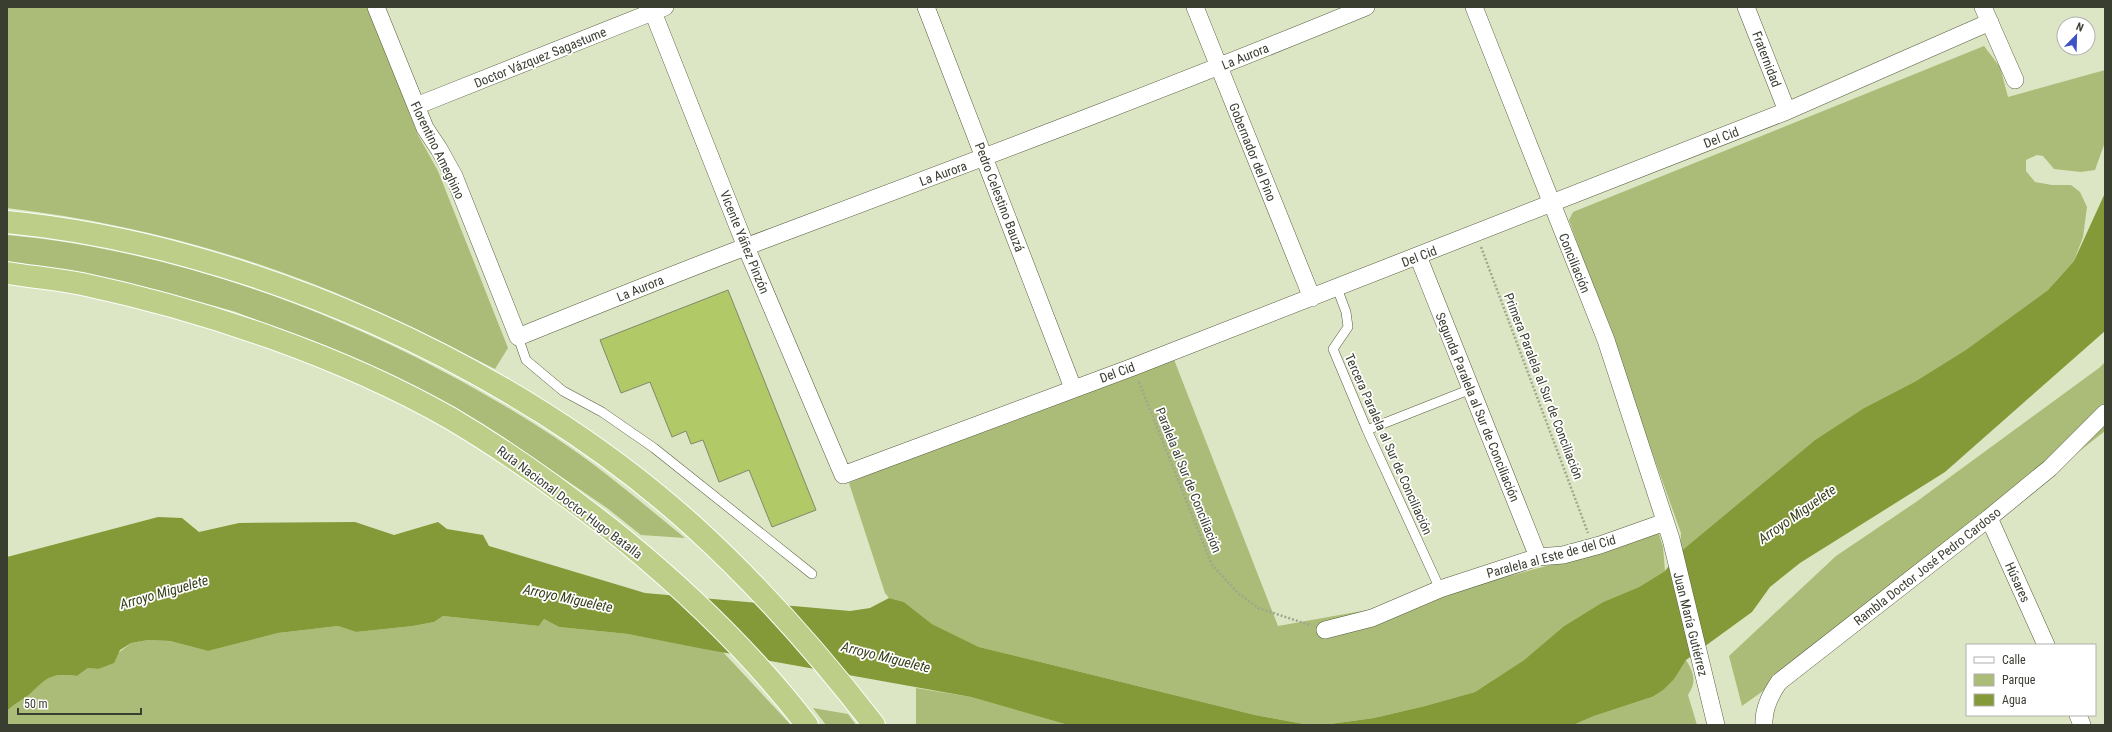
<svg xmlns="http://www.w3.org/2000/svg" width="2112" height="732" viewBox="0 0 2112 732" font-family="'Roboto Condensed',sans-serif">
  <rect width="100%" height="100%" fill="#dce6c4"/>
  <path fill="#aabc77" d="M7 7H368L418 135 438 171 508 348 495 369C450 346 405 323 359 303 248 254 127 222 7 208Z
    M1984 46 2000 67 2008 97 2105 70V142L2095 170 2081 172 2054 169 2043 156 2037 155 2026 160V171L2035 182 2052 185H2071L2080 192 2087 207 2083 237 2074 261 2048 290 1967 350 1916 381 1864 408 1815 440 1680 552 1681 533 1569 220 1573 212Z
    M7 235C200 253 392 331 553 436 600 467 642 503 685 538L641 535 607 508 497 433 419 389 330 348 233 311 116 280 7 263Z
    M1173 357 1278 626 1418 601 1561 562 1658 531 1663 547 1665 571 1639 587 1603 602 1564 626 1524 660 1475 692 1425 706 1374 718 1323 725H1309L1255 715 979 647 932 624 904 602 889 598 885 593 849 483 883 468Z
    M2105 362V431L2020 498 1973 541 1742 706 1729 656 1836 556 1916 502 2099 368Z
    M443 616 539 626 544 619 559 627 628 634 722 651 791 725H7V711C14 704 22 700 30 694 48 677 51 673 77 676L88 668 98 669 131 643 148 640 170 641 208 651 278 633 338 626 356 632 413 626 434 622Z
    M1686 660C1694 673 1697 682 1688 695L1697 725H1573L1594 716 1652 697Z
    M916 688 971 697 1068 725H916Z
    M813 708 848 714 856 725H826Z"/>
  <path fill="#849937" d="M2105 193V331L1945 472 1800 563 1770 587 1752 612 1686 660 1674 679 1663 690 1652 697 1594 716 1573 725H1323L1374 718 1425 706 1475 692 1524 660 1564 626 1603 602 1639 587 1665 571 1680 552 1815 440 1864 408 1916 381 1966 350 2048 290 2074 261Z
    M158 517 182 518 199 532 239 523 355 522 394 535 438 522 447 529 483 535 489 546 645 593 850 611 870 608 889 598 904 602 932 624 979 647 1255 715 1309 725H1068L971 697 704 649 628 634 559 627 544 619 539 626 443 616 434 622 413 626 356 632 338 626 278 633 208 651 170 641 148 640 131 643 120 650 114 663 98 669 88 668 77 676C51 673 48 677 30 694 22 700 14 704 7 711V557Z"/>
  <path fill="#b2c968" stroke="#80896a" d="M728 290 816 510 772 527 749 470 719 482 703 440 691 444 686 431 672 437 650 382 621 393 600 340Z"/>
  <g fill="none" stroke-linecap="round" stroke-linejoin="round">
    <defs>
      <path id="service" d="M1337 288 1346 312 1348 327 1333 349 1367 430 1440 589
        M518 337 526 360 563 391 602 412 654 448 812 574
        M1367 430 1471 389"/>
      <path id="minor" d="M376 7 425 128 439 149 454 176 518 337C595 306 671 275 748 246 955 168 1162 91 1366 7
        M651 7 746 247 843 475 1133 367 1787 111 1990 22
        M926 7 1073 388
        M1195 7 1312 298
        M1474 7 1606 340 1671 539 1716 725
        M1746 7 1787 111
        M1983 7 2015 80
        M416 106 665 7
        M1418 256 1538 557
        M1989 518 2046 645
        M1325 630 1372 618 1440 589 1538 557 1563 555 1600 545 1665 522
        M2078 715 2082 725
        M1764 725C1763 709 1770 695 1779 682L1989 518 2050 468 2105 413"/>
      <path id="trunk" d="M7 222C246 245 515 365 693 526 760 587 819 654 874 725
        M7 273C32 277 57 279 82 284 204 310 341 356 450 418 511 454 569 496 624 540 691 595 754 656 807 725"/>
    </defs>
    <use href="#service" stroke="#565d40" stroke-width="10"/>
    <use href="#minor" stroke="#565d40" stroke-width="18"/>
    <use href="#trunk" stroke="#fff" stroke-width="24"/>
    <path stroke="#9fa78d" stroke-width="2.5" stroke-dasharray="2 2" stroke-linecap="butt" d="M1481 247 1588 533
      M1139 382 1212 565 1238 593 1258 608 1310 625"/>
    <use href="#service" stroke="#fff" stroke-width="9"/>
    <use href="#minor" stroke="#fff" stroke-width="17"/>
    <use href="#trunk" stroke="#bcce87" stroke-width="22"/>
  </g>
  <g text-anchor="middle" stroke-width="3.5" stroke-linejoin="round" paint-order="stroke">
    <g font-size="13" fill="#3a3e31" stroke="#fff">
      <text transform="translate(1245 56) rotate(-22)" y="5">La Aurora</text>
      <text transform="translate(540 57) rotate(-22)" y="5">Doctor Vázquez Sagastume</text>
      <text transform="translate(1767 59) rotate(69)" y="5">Fraternidad</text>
      <text transform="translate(1721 137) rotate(-21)" y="5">Del Cid</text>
      <text transform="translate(438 150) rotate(64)" y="5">Florentino Ameghino</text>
      <text transform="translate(1253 152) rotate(68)" y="5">Gobernador del Pino</text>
      <text transform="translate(943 173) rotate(-20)" y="5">La Aurora</text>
      <text transform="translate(1000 197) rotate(69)" y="5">Pedro Celestino Bauzá</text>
      <text transform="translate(745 242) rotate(68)" y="5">Vicente Yáñez Pinzón</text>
      <text transform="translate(1419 256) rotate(-21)" y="5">Del Cid</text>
      <text transform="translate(1575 263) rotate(68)" y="5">Conciliación</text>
      <text transform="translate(640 288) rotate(-22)" y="5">La Aurora</text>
      <text transform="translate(1117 372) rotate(-20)" y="5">Del Cid</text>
      <text transform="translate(1544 386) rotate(69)" y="5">Primera Paralela al Sur de Conciliación</text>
      <text transform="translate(1478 407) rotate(68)" y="5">Segunda Paralela al Sur de Conciliación</text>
      <text transform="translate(1389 444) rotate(66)" y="5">Tercera Paralela al Sur de Conciliación</text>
      <text transform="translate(1189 480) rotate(68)" y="5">Paralela al Sur de Conciliación</text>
      <text transform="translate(570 502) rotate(37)" y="5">Ruta Nacional Doctor Hugo Batalla</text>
      <text transform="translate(1551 556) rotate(-15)" y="5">Paralela al Este de del Cid</text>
      <text transform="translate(1927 566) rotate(-38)" y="5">Rambla Doctor José Pedro Cardoso</text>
      <text transform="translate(2018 582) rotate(66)" y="5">Húsares</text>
      <text transform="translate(1691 624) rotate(76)" y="5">Juan María Gutiérrez</text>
    </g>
    <g font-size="14" font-style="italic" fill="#363f17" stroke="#fff">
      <text transform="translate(1797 514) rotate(-35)" y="5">Arroyo Miguelete</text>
      <text transform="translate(164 592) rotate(-16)" y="5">Arroyo Miguelete</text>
      <text transform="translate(568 598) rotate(12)" y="5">Arroyo Miguelete</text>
      <text transform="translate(886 657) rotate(14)" y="5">Arroyo Miguelete</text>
    </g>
  </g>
  <rect width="2112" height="732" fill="none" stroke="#3a3e31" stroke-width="16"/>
  <rect x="1966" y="644" width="130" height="72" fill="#ffffff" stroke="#b0b2ad"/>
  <rect x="1974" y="657" width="20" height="6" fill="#ffffff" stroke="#b0b2ad"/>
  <text x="2002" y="664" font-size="12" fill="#3a3e31">Calle</text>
  <rect x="1974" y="674" width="20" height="12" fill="#aabc77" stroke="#b0b2ad"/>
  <text x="2002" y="684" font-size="12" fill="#3a3e31">Parque</text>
  <rect x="1974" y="694" width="20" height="12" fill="#849937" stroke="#b0b2ad"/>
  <text x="2002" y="704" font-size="12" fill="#3a3e31">Agua</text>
  <g transform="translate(2076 36) rotate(23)"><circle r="19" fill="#ffffff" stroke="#b0b2ad"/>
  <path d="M0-3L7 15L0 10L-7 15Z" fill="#3d52c5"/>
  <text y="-6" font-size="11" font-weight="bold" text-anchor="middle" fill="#3a3e31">N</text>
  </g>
  <path d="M18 708v6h123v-6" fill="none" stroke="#3a3e31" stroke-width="2"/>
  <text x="24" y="708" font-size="12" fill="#3a3e31" stroke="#ffffff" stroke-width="3" paint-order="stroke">50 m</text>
</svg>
